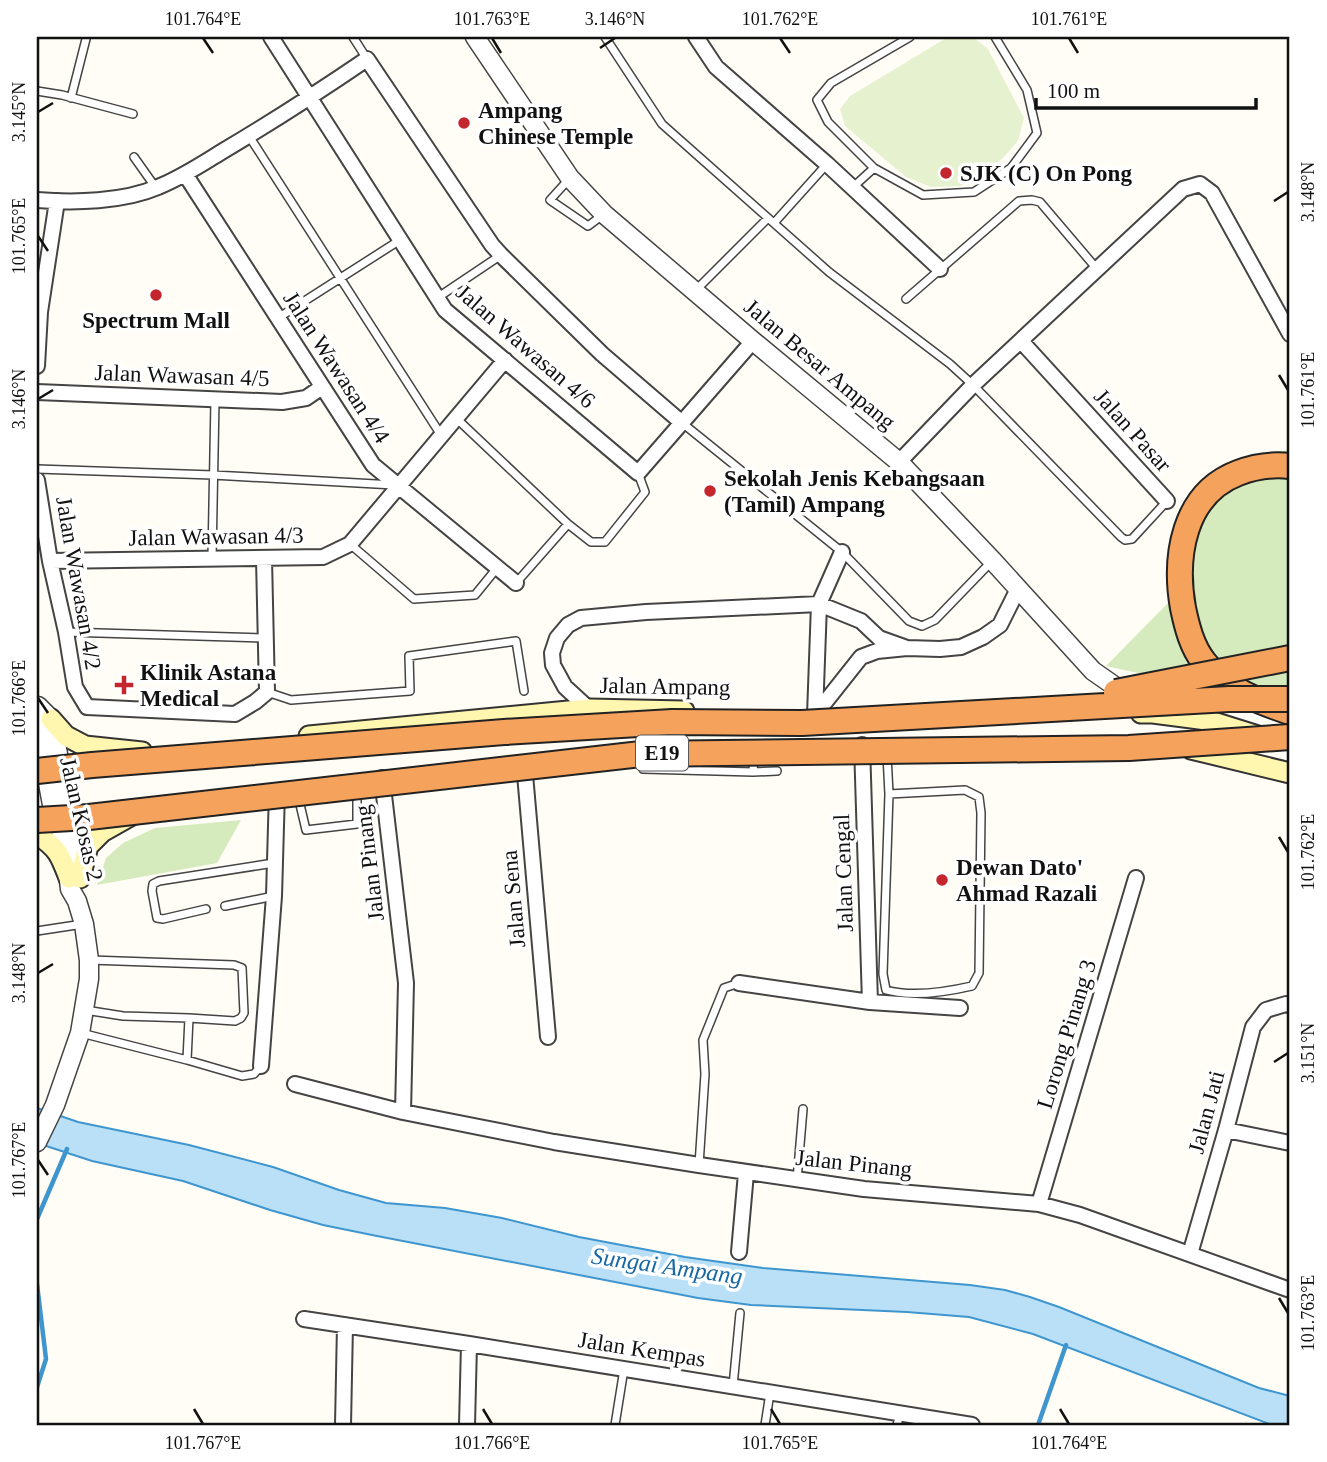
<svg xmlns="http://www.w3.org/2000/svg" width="1327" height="1462" viewBox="0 0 1327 1462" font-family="Georgia,serif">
  <rect width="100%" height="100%" fill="#fffdf5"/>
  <path fill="#d5ebbd" d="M1290 450V706L1106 666 1168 603 1175 532 1235 468 1275 452Z
    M241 820 217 863 97 885 106 858 123 843 155 828Z"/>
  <path fill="#e6f2cf" d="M948 37H973L988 49 1024 118 1018 141 1003 158 980 178 960 186 931 187 906 177 845 126 840 109 850 96Z"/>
  <path fill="#b9e0f7" stroke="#3f96cf" stroke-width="2" d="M37 1108 78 1122 189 1145 273 1167 339 1190 386 1203 445 1208 502 1218 579 1237 685 1257 763 1268 970 1285 1005 1290 1030 1297 1059 1307 1259 1388 1290 1396V1425H1272L1033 1334 969 1317 907 1312 751 1305 698 1298 377 1236 323 1225 270 1210 183 1181 92 1161 37 1143Z"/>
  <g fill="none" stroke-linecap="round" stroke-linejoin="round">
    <path stroke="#3f96cf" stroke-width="4.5" d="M37 1219 67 1149
      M37 1284 46 1359 37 1387
      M1038 1425 1066 1345"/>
    <defs>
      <path id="service" d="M353 37 367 59
        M605 37 662 124 829 272 950 364 973 385 1121 537 1125 540 1132 539 1167 501
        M910 37 831 83 817 100 828 122 874 168 923 195 974 192 1011 168 1037 133 1027 90 995 37
        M37 91 62 95 133 114
        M71 98 86 39
        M249 136 441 435
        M134 157 156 188
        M570 178 550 200 588 226 604 214
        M852 188 874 168
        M774 223 827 164
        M695 291 767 219
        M437 298 501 255
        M906 299 1019 201 1032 200 1040 202 1097 269
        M278 318 400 240
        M456 418 568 524
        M681 422 842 552 909 621 922 626 935 620 992 561
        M37 469 213 475 394 485
        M350 544 414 599 475 595 497 568
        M212 558 215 400
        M516 583 568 524 591 542H605L645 492 638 473
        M66 632 265 638
        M267 692 291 700 410 691 409 656 516 641 524 691
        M887 755 889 794 883 974 886 990C911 997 946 992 972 986L979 973 981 813 979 797 965 790 889 794
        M643 769 753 772 754 755
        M753 772 777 771
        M298 796 306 830 357 824V789
        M225 906 274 896
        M206 909 163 919 157 918 152 891 153 884 159 881 274 863
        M37 931 83 924
        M85 1010 123 1016 189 1018 235 1021 241 1018 244 1013 242 968 234 965 90 960
        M81 1033 187 1060 242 1076 254 1074 261 1066
        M187 1060 189 1018
        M699 1165 705 1074 703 1040 724 988 739 983
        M797 1180 803 1109
        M733 1386 740 1313
        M615 1425 624 1369
        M765 1425 770 1393
        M897 1425 900 1414"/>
      <path id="minor" d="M271 37 445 310 638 473 753 341
        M696 37 716 67 827 164 940 269
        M185 174 373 465 516 583
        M37 200C74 203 123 202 158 187 181 178 202 164 223 151 272 122 320 91 367 59L492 245 501 255 602 354 681 422
        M1021 341 1167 501
        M37 366 40 312 57 201
        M37 392 282 402 306 398 322 387
        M899 462 973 385 1183 189 1200 184 1212 193 1290 334
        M37 480 50 561 66 632 75 687 87 707 235 714 255 702 267 692 264 559
        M50 561 323 557 350 544 505 360
        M589 709 565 687 553 665 552 653 557 638 568 625 581 618 646 612 819 604 861 621 879 638 907 648
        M815 715 861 657 877 651 907 648 940 649 961 647 983 637 1000 625 1018 589
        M815 715 819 604 842 552
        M862 745 870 1002
        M524 763 548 1037
        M382 778 406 983 403 1112
        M739 983 870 1002 960 1008
        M261 1066 274 896 277 791
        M295 1084 403 1112 554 1142 699 1165 864 1189 1039 1204 1080 1215 1290 1290
        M1226 1130 1290 1143
        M1039 1204 1136 878
        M739 1252 746 1173
        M1190 1254 1226 1130 1253 1027 1266 1010 1286 1004 1290 1005
        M304 1319 469 1344 972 1425
        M343 1425 345 1325
        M467 1425 469 1344"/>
      <path id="tertiary" d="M475 37 570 178 604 214 753 341 899 462 993 561 1093 671 1126 694
        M38 706 51 719 69 809 76 836 78 856
        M37 724 53 810 64 839 70 889 77 901 84 924 89 960V979L80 1033 55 1105 37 1142"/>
      <path id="secondary" d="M1141 713H1153L1207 720 1258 736
        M51 719 66 736 85 746 142 752
        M309 736 589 709 684 711
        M1191 749 1290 773
        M37 834C58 849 60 854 69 878
        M80 878 88 846 102 832 132 815"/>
      <path id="motorway" d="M1290 466C1272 464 1256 466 1238 473 1183 494 1174 557 1183 608 1187 627 1192 647 1204 662 1224 689 1260 702 1290 712"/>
    </defs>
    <use href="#service" stroke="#444" stroke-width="10"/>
    <use href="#minor" stroke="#444" stroke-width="18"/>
    <use href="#tertiary" stroke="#444" stroke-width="21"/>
    <use href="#secondary" stroke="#333" stroke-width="23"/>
    <use href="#motorway" stroke="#222" stroke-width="28"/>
    <use href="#service" stroke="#fff" stroke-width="7"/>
    <use href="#minor" stroke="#fff" stroke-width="14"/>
    <use href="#tertiary" stroke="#fff" stroke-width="18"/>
    <use href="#secondary" stroke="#fff6b0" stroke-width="19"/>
    <use href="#motorway" stroke="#f5a25d" stroke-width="24"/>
    <defs>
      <path id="motorway-bridge" d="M1116 692 1290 658
        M37 771 92 765 504 732 672 722 802 723 1229 699H1290
        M37 820 89 817 641 754 1129 748 1290 737"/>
    </defs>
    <use href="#motorway-bridge" stroke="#222" stroke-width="28" stroke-linecap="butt"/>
    <use href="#motorway-bridge" stroke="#f5a25d" stroke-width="24"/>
  </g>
  <path fill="none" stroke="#111" stroke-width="2.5" d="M203 38 213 53M492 38 501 53M780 38 790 53M1069 38 1078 53M600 48 615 38M38 112 53 103M1274 201 1288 192M38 236 48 251M1279 375 1288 390M38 399 53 390M38 698 48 713M1279 837 1288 852M38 973 53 964M1274 1062 1288 1053M38 1160 48 1175M1279 1298 1288 1313M194 1409 203 1424M483 1409 492 1424M771 1409 780 1424M1060 1409 1069 1424"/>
  <g fill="#c4262e" stroke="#fff" stroke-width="2.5">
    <circle cx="464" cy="123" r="7"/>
    <circle cx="946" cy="173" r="7"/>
    <circle cx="156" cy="295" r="7"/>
    <circle cx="710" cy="491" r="7"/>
    <path d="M120.5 674.5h7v7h7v7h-7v7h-7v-7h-7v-7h7z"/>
    <circle cx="942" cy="880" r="7"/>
  </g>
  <g text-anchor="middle" stroke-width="7" stroke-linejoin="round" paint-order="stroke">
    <rect fill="#fff" stroke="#585858" stroke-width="2" x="636" y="735.5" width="52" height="35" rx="5"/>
    <g font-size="21" font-weight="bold" fill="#111">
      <text x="662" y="760">E19</text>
    </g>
    <g font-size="23" font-weight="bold" fill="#111" stroke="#fff" text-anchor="start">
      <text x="478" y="118">Ampang<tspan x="478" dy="26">Chinese Temple</tspan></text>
      <text x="960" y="181">SJK (C) On Pong</text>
      <text x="156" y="328" text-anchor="middle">Spectrum Mall</text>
      <text x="724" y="486">Sekolah Jenis Kebangsaan<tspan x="724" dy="26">(Tamil) Ampang</tspan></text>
      <text x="140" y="680">Klinik Astana<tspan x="140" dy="26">Medical</tspan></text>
      <text x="956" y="875">Dewan Dato'<tspan x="956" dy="26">Ahmad Razali</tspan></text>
    </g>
    <g font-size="23" fill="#111" stroke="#fff">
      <text transform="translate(526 346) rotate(41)" y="8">Jalan Wawasan 4/6</text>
      <text transform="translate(820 364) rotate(40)" y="8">Jalan Besar Ampang</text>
      <text transform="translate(337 367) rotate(57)" y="8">Jalan Wawasan 4/4</text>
      <text transform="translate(182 375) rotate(2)" y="8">Jalan Wawasan 4/5</text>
      <text transform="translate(1133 430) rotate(48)" y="8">Jalan Pasar</text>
      <text transform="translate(216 536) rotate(-1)" y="8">Jalan Wawasan 4/3</text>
      <text transform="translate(79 583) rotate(80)" y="8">Jalan Wawasan 4/2</text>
      <text transform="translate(665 686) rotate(1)" y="8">Jalan Ampang</text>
      <text transform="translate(82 819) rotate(77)" y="8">Jalan Kosas 2</text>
      <text transform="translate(369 863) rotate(-97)" y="8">Jalan Pinang</text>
      <text transform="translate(843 873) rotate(-92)" y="8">Jalan Cengal</text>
      <text transform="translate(513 899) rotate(-95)" y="8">Jalan Sena</text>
      <text transform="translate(1066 1034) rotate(-73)" y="8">Lorong Pinang 3</text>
      <text transform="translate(1206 1112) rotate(-75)" y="8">Jalan Jati</text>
      <text transform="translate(854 1163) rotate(6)" y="8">Jalan Pinang</text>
      <text transform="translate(642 1349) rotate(9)" y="8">Jalan Kempas</text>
    </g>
    <g font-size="24" font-style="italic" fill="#1768a6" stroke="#fff">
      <text transform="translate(667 1266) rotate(8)" y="8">Sungai Ampang</text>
    </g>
  </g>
  <rect width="1327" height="1462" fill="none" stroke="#ffffff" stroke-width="77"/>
  <path d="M1036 98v10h220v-10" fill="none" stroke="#111111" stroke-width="3.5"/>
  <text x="1047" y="98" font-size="21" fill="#111111" stroke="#ffffff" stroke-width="5" paint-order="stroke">100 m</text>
  <rect x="38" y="38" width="1250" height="1386" fill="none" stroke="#111" stroke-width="2.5"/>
  <g font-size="18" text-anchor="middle" fill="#111">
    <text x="203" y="25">101.764°E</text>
    <text x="492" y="25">101.763°E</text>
    <text x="615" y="25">3.146°N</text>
    <text x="780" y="25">101.762°E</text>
    <text x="1069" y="25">101.761°E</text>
    <text transform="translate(19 112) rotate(-90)" y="6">3.145°N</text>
    <text transform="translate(1308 192) rotate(-90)" y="6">3.148°N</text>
    <text transform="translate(19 236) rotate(-90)" y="6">101.765°E</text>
    <text transform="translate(1308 390) rotate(-90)" y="6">101.761°E</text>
    <text transform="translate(19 399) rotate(-90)" y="6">3.146°N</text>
    <text transform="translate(19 698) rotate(-90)" y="6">101.766°E</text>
    <text transform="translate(1308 852) rotate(-90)" y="6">101.762°E</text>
    <text transform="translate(19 973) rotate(-90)" y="6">3.148°N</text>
    <text transform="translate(1308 1053) rotate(-90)" y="6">3.151°N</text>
    <text transform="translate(19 1160) rotate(-90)" y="6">101.767°E</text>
    <text transform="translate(1308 1313) rotate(-90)" y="6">101.763°E</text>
    <text x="203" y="1449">101.767°E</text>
    <text x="492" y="1449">101.766°E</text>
    <text x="780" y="1449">101.765°E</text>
    <text x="1069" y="1449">101.764°E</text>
  </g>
</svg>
